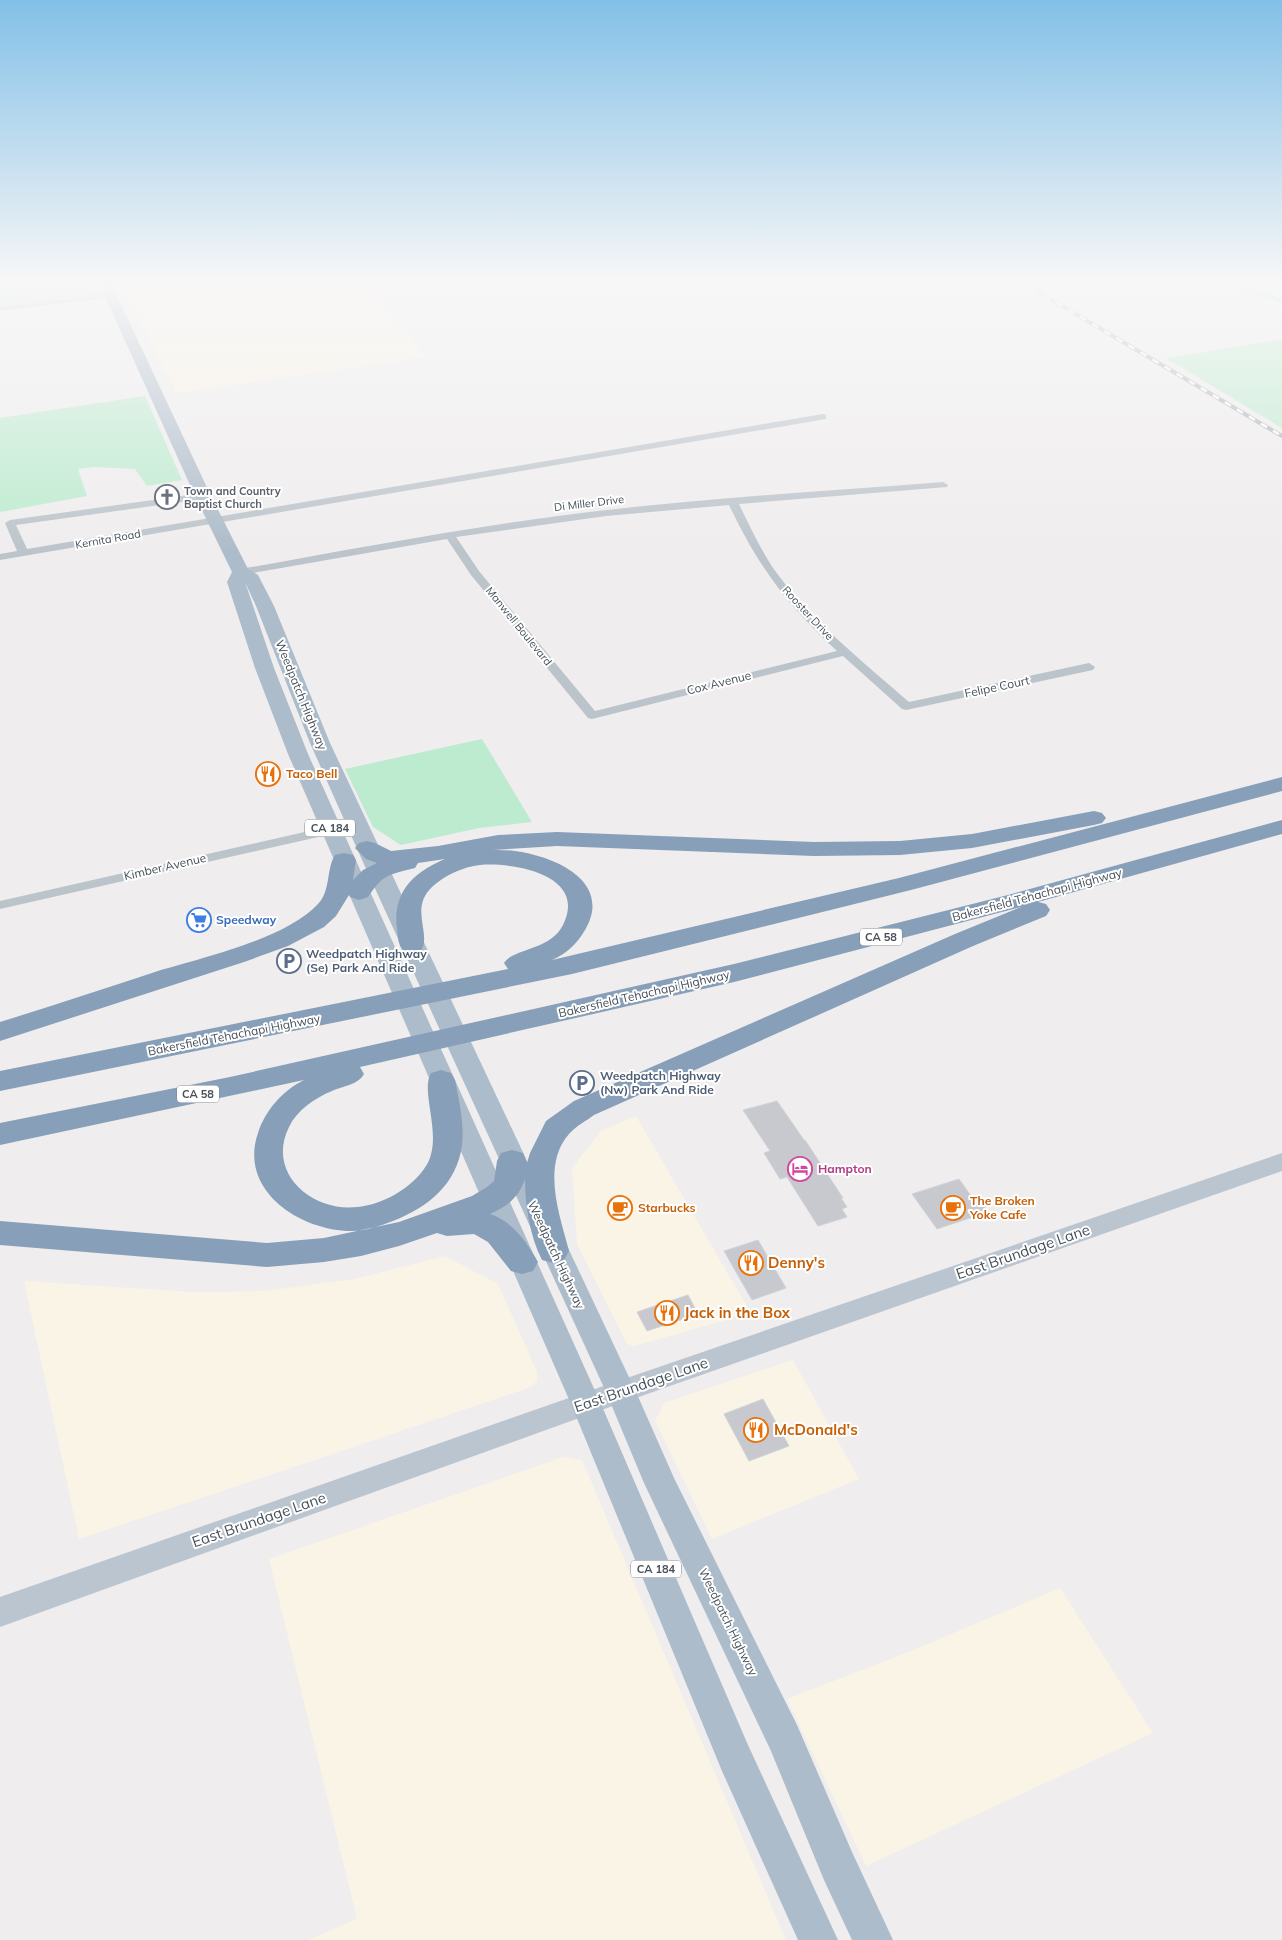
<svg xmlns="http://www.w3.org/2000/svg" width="1282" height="1940" viewBox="0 0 1282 1940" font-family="Mulish,sans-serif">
  <rect width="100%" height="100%" fill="#efeded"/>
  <path fill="#faf4e6" d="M142 281H365L426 357 176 393 122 284Z
    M636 1116 751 1313 634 1346 627 1344 577 1244 572 1168 601 1131Z
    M445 1256 498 1284 537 1372V1381L529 1388 79 1539 24 1281 193 1292 265 1291 354 1279Z
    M793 1360 859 1479 712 1539 655 1421 664 1403Z
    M563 1457 582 1460 786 1940H308L357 1919 269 1559Z
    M1060 1588 1153 1733 866 1866 787 1699 911 1651Z"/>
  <path fill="#bcebcf" d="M0 281H94L100 294 0 307Z
    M1282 339V428L1166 358Z
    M145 396 182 480 147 486 135 469 94 467 78 469 87 496 0 512V418Z
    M482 739 532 822 479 828 401 845 373 827 345 769Z"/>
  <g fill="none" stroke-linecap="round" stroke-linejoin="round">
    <path fill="#8cd3e6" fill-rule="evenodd" d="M1205 281C1231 281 1258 289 1282 299V304L1260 295Z"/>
  </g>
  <path fill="#c7c9cf" stroke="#d1d3d8" d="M777 1101 804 1140H805L843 1198H841L847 1207 842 1209 847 1217 818 1226 787 1177 780 1179 764 1153 770 1151 743 1110Z
    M959 1179 976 1203 981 1202 988 1212 937 1229 912 1194Z
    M758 1240 786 1288 752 1300 724 1251Z
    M688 1295 698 1314 647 1331 637 1312Z
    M763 1399 789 1446 749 1461 724 1414Z"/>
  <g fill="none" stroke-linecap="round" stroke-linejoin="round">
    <path fill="#bcc4cb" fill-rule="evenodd" d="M110 293H113V297L0 311V307Z
      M823 414 826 415V419L0 560V554L17 551 5 523 10 520 203 493 208 496 203 499 16 525 27 549Z
      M943 482 948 485 947 487 739 504C749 525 760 548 773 568 810 620 861 660 909 702L1089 663 1095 667 1093 670 906 710 902 709 843 656 592 719 588 718 471 575 447 539 241 575 236 572 241 569C347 550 452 530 558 516 686 499 815 492 943 482ZM729 505C758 566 787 605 837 651L595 711 479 571 456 537 606 516Z
      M331 826 338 830 336 833 0 909V901Z"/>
    <path fill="#bbc5d0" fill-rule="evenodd" d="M1282 1153V1171L593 1413 0 1627V1597L586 1392Z"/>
    <path fill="#adbcca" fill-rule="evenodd" d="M98 281H110L211 496 248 569 258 575 274 606 330 743 636 1392 674 1478 797 1725 852 1852 893 1940H852L824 1880 771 1751 644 1483 606 1392 367 871 310 743 256 606 245 582 274 668 308 754 601 1404 748 1745 838 1940H798L722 1771 571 1404 288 754 255 668 227 582 232 572 195 496Z"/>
    <path fill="#879fb9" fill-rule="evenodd" d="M1282 777V791L911 890 572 974 0 1091V1071L508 969 504 963C513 948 550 951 563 925 588 875 514 862 480 865 463 867 445 875 432 887 409 909 432 933 421 951L412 953 403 951C398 944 398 937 397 929 392 892 414 872 445 859L418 863 415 868C388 875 383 874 368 897L359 900 350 897 349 895 336 916 324 927 288 946 244 962 0 1041V1022C52 1006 103 989 155 972 201 958 286 939 318 904 331 890 326 869 335 855L344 853 353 855 356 860 353 880 363 870 377 863 366 859 355 848 359 843 367 841 375 843 391 851 438 846 498 835 557 832 814 842 900 841 972 834 1094 811 1102 813 1106 818 1102 823 1094 825 972 848 900 855 814 856 557 846 493 850C534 848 618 874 585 930 577 944 566 954 552 960L899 878Z
      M1282 820V834L1038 902 1046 904 1050 910 1046 916 973 946 594 1115C586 1121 576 1126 569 1134 541 1166 560 1216 569 1251L564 1260 553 1263 542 1260C530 1237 525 1205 525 1179 519 1197 507 1207 490 1214 512 1221 527 1242 538 1262L533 1271 522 1274 511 1271 488 1242 474 1234 447 1236 437 1233 399 1246 361 1256 324 1262 267 1267 0 1245V1221L267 1243 324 1238 399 1222 472 1196 487 1187 494 1181 497 1161 501 1153 512 1150 523 1153 527 1163 530 1153 546 1121 574 1101 955 934 1021 907 734 982 360 1067 364 1074C358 1085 343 1086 332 1091 315 1098 297 1110 289 1127 266 1173 312 1212 357 1207 382 1205 410 1189 424 1169 446 1140 419 1093 431 1073L441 1070 451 1073 455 1080C460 1106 467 1133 459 1159 448 1195 415 1214 382 1225 372 1228 362 1231 352 1231 301 1231 238 1191 258 1133 265 1111 282 1091 304 1080L0 1145V1123L230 1077 734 964 1008 895Z"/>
    <defs>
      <path id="rail" d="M1020 281 1282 436"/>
    </defs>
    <use href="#rail" stroke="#afb2b7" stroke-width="4"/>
    <use href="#rail" stroke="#fff" stroke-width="2.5" stroke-dasharray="7" stroke-linecap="butt"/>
  </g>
  <linearGradient id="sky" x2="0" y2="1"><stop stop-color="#83c0e7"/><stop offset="0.51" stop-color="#f8f7f7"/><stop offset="1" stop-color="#f8f7f7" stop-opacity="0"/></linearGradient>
  <rect width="1282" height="553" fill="url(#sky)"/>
  <defs>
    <symbol id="church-ring" viewBox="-11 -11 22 22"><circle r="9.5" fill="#fff" stroke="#6b7280" stroke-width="1.5"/><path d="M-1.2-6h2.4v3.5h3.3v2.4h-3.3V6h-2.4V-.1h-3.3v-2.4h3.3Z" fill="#6b7280"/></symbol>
    <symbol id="restaurant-ring" viewBox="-11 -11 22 22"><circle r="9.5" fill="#fff" stroke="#e8710a" stroke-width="1.5"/><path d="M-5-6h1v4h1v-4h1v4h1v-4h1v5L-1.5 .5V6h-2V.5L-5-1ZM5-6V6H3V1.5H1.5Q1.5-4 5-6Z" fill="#e8710a"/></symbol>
    <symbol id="supermarket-ring" viewBox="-11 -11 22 22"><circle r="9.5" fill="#fff" stroke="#3f7fe0" stroke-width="1.5"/><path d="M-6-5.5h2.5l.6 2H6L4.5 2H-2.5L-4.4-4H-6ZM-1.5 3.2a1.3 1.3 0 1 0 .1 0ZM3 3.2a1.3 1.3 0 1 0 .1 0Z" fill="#3f7fe0"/></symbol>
    <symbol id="parking-ring" viewBox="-11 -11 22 22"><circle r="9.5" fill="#fff" stroke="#5c6f8a" stroke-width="1.5"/><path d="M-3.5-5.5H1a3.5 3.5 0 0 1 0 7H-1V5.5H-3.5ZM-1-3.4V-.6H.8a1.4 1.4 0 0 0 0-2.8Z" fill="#5c6f8a"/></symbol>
    <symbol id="hotel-ring" viewBox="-11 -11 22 22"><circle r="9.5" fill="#fff" stroke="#d1479c" stroke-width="1.5"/><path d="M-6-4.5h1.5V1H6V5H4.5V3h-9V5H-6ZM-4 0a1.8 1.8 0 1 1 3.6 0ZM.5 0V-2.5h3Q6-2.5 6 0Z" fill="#d1479c"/></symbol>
    <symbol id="cafe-ring" viewBox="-11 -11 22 22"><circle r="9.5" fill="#fff" stroke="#e8710a" stroke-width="1.5"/><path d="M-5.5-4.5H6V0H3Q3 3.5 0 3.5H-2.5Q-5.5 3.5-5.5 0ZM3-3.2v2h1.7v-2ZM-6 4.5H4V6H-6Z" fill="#e8710a"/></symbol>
  </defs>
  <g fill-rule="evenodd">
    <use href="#church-ring" x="153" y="483" width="28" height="28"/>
    <use href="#restaurant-ring" x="254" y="760" width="28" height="28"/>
    <use href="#supermarket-ring" x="185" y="906" width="28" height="28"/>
    <use href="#parking-ring" x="275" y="947" width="28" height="28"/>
    <use href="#parking-ring" x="568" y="1069" width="28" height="28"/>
    <use href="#hotel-ring" x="786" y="1155" width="28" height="28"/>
    <use href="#cafe-ring" x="606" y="1194" width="28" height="28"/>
    <use href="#cafe-ring" x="939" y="1194" width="28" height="28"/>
    <use href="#restaurant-ring" x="737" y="1249" width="28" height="28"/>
    <use href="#restaurant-ring" x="653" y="1299" width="28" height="28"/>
    <use href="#restaurant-ring" x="742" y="1416" width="28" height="28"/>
  </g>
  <g text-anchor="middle" stroke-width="4" stroke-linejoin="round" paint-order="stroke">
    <g font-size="11" font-weight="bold" fill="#5b616d" stroke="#fff" text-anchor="start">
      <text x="184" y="495">Town and Country<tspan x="184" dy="13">Baptist Church</tspan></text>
    </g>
    <g font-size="11" fill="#465059" stroke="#fff">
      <text transform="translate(589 503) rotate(-7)" y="4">Di Miller Drive</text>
      <text transform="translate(108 539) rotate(-10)" y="4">Kernita Road</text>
      <text transform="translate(808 613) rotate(47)" y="4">Rooster Drive</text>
      <text transform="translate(519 626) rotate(51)" y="4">Manwell Boulevard</text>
    </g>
    <g fill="#fff" stroke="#7e848b" stroke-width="1">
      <rect x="305" y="819.5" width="50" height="17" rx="4"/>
      <rect x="860" y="928.5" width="42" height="17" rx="4"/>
      <rect x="177" y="1085.5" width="42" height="17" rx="4"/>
      <rect x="631" y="1560.5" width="50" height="17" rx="4"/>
    </g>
    <g font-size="11" font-weight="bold" fill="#465059">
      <text x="330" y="832">CA 184</text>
      <text x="881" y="941">CA 58</text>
      <text x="198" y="1098">CA 58</text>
      <text x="656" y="1573">CA 184</text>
    </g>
    <g font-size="12" fill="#465059" stroke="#fff">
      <text transform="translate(719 683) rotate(-14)" y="4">Cox Avenue</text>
      <text transform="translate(997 687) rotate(-12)" y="4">Felipe Court</text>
      <text transform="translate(301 695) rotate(68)" y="4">Weedpatch Highway</text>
      <text transform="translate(165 867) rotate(-13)" y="4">Kimber Avenue</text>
      <text transform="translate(1037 895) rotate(-15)" y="4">Bakersfield Tehachapi Highway</text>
      <text transform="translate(644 994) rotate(-13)" y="4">Bakersfield Tehachapi Highway</text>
      <text transform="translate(234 1035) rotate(-11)" y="4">Bakersfield Tehachapi Highway</text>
      <text transform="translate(556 1255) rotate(65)" y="4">Weedpatch Highway</text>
      <text transform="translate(728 1622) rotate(64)" y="4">Weedpatch Highway</text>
    </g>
    <g font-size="12" font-weight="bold" fill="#c56008" stroke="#fff" text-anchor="start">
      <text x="286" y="778">Taco Bell</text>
      <text x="970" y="1205">The Broken<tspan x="970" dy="14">Yoke Cafe</tspan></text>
      <text x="638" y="1212">Starbucks</text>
    </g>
    <g font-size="12" font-weight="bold" fill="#366cbe" stroke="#fff" text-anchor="start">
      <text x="216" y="924">Speedway</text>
    </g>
    <g font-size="12" font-weight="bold" fill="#4e5e75" stroke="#fff" text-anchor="start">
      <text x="306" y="958">Weedpatch Highway<tspan x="306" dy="14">(Se) Park And Ride</tspan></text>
      <text x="600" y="1080">Weedpatch Highway<tspan x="600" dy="14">(Nw) Park And Ride</tspan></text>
    </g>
    <g font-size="12" font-weight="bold" fill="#b23c85" stroke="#fff" text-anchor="start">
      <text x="818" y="1173">Hampton</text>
    </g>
    <g font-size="15" fill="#465059" stroke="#fff">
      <text transform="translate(1023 1252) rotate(-19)" y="5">East Brundage Lane</text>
      <text transform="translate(641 1385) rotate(-19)" y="5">East Brundage Lane</text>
      <text transform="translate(259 1520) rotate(-19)" y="5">East Brundage Lane</text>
    </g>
    <g font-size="15" font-weight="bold" fill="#c56008" stroke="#fff" text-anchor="start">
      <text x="768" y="1268">Denny's</text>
      <text x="684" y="1318">Jack in the Box</text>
      <text x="774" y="1435">McDonald's</text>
    </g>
  </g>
</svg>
